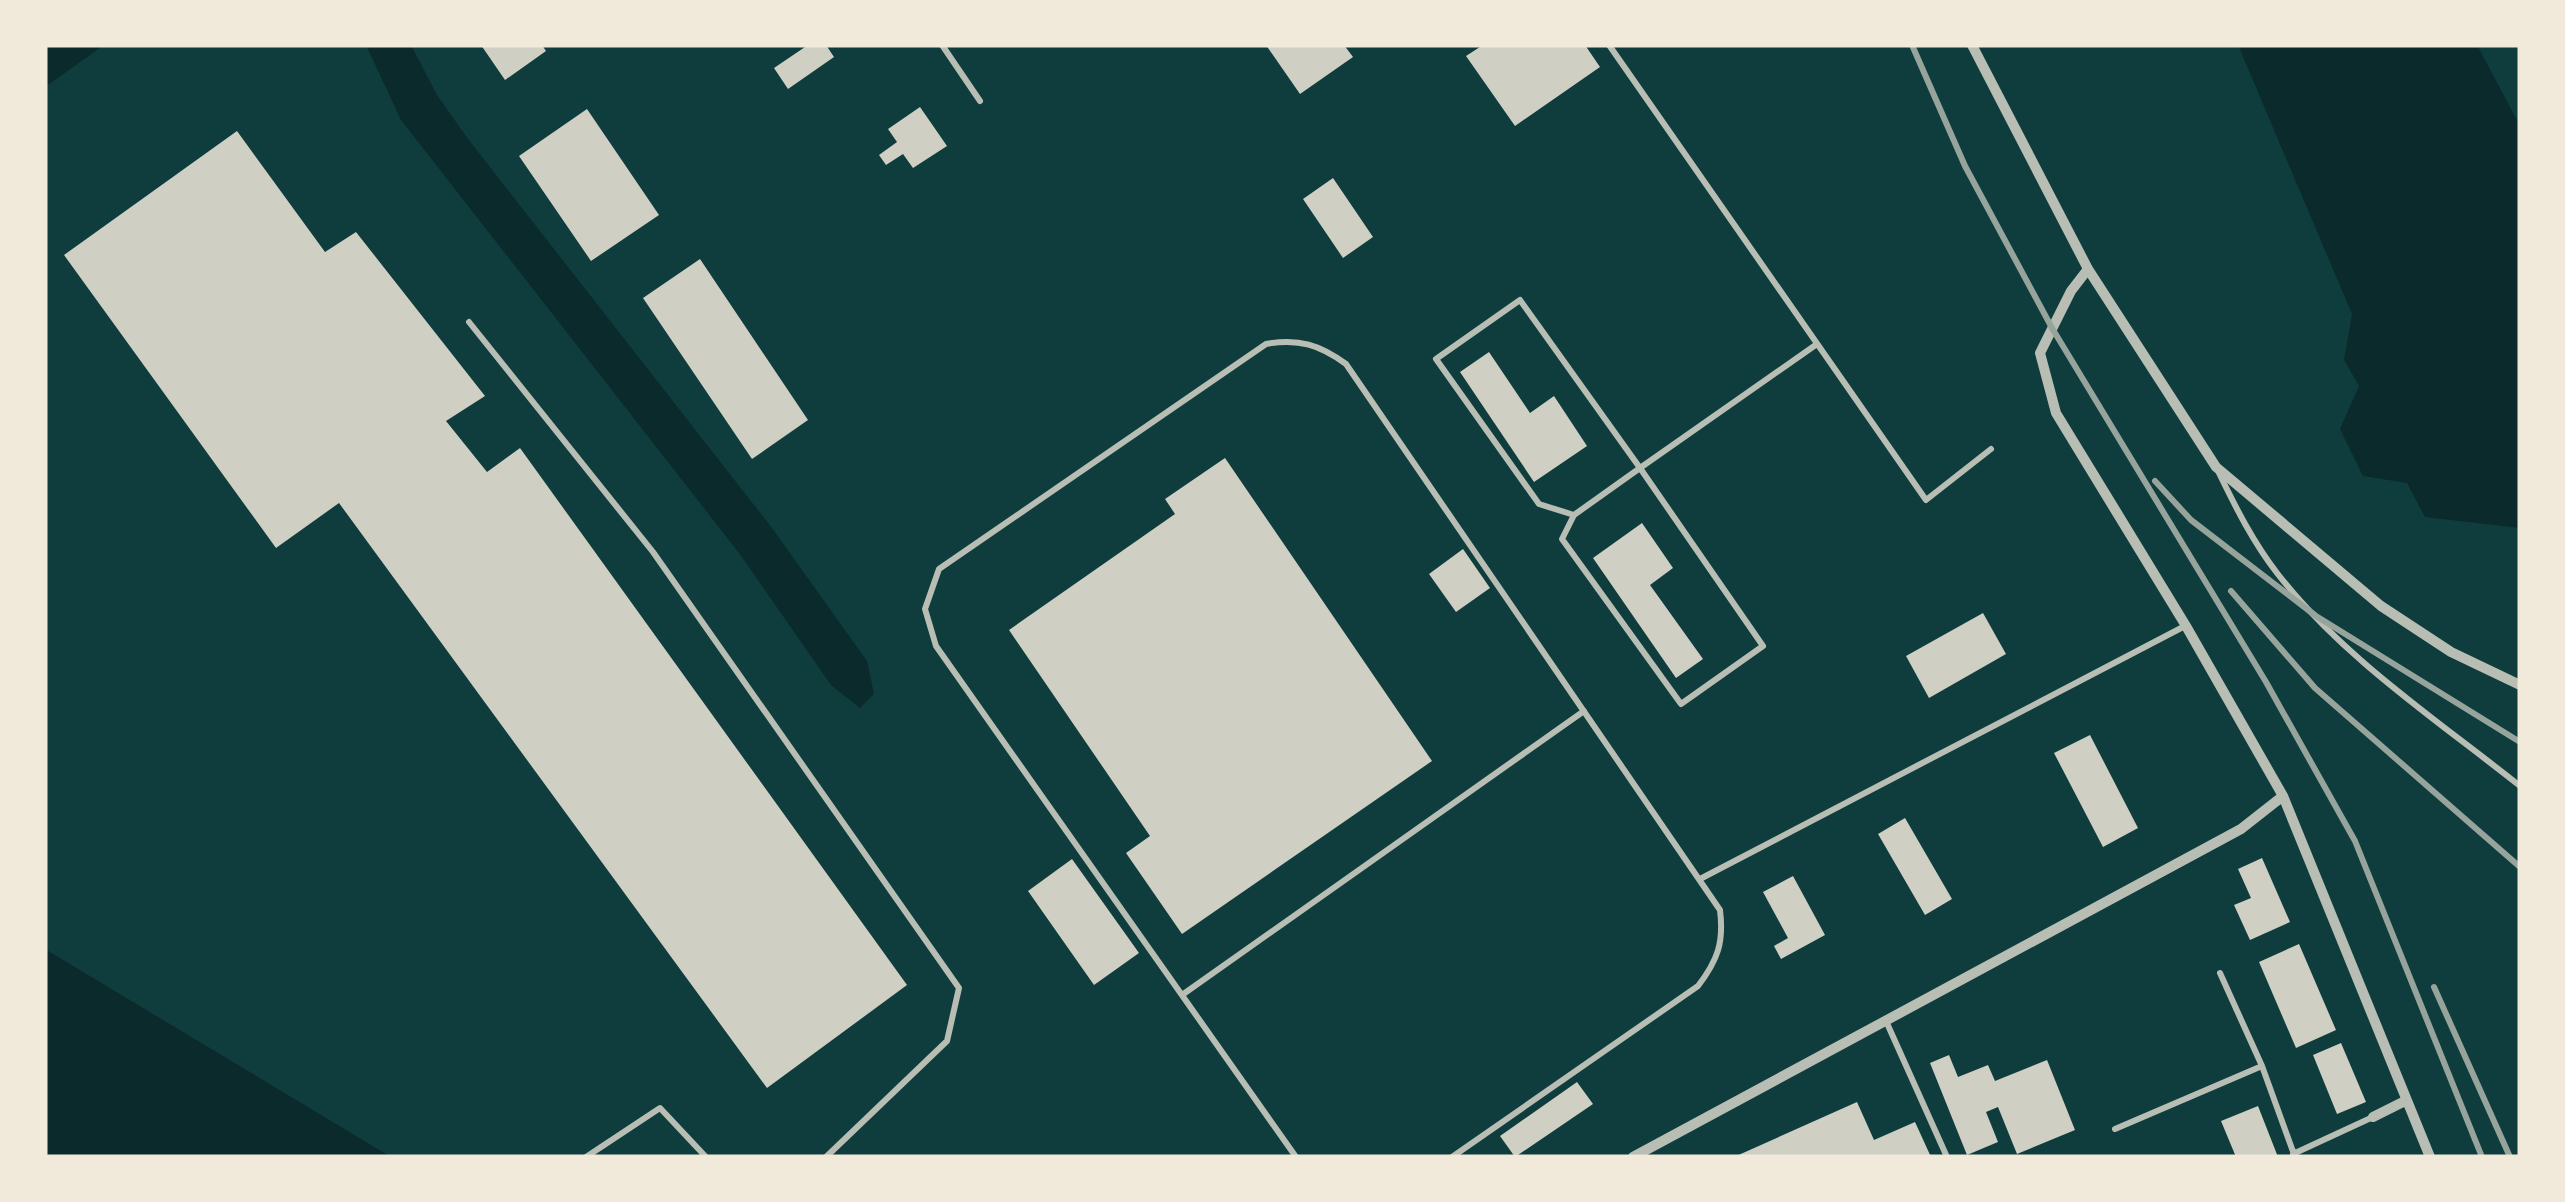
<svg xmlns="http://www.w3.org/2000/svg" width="2565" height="1202" viewBox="0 0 2565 1202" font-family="'Space Grotesk',sans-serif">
  <rect width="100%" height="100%" fill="#0f3d3e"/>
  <path fill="#0a2a2b" d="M45 45H104L45 87Z
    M366 45H411L437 95 468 139 772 528 867 661 874 694 860 708 831 685 739 553 401 120Z
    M2238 45H2477L2520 126V528L2425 517 2407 483 2363 476 2340 429 2359 386 2344 360 2352 314Z
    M45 949 391 1157H45Z"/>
  <path fill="#cfcfc3" d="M481 45H542L546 51 505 80Z
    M808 45H826L834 57 788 89 774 68Z
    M1266 45H1344L1353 57 1300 94Z
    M1483 45H1585L1600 67 1515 126 1466 56Z
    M920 107 947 146 913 168 903 154 886 165 879 155 897 142 888 129Z
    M587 109 659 215 591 261 519 156Z
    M237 131 325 252 356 232 485 396 446 421 487 472 520 448 907 985 767 1088 339 503 276 548 64 255Z
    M1333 178 1373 237 1343 258 1303 199Z
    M700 259 808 420 752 459 643 298Z
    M1489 352 1530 413 1554 396 1587 446 1534 482 1460 372Z
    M1225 458 1432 761 1182 934 1126 853 1150 836 1009 630 1175 514 1165 499Z
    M1642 523 1673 568 1650 585 1703 659 1676 678 1593 558Z
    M1463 549 1490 588 1456 612 1429 574Z
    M1983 613 2006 654 1929 698 1906 656Z
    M2090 735 2138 828 2103 847 2054 753Z
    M1905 818 1952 899 1925 915 1878 834Z
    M2262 858 2290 922 2250 940 2234 905 2251 898 2238 869Z
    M1072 859 1139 953 1094 985 1028 891Z
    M1793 876 1825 935 1781 959 1774 946 1788 938 1763 892Z
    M2299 944 2336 1030 2296 1048 2259 962Z
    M2341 1043 2366 1102 2337 1114 2313 1055Z
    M1949 1055 1958 1077 1988 1065 1995 1081 2047 1060 2075 1130 2017 1154 1998 1107 1986 1112 1998 1142 1967 1155 1930 1063Z
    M1577 1082 1593 1104 1515 1157 1500 1136Z
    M1857 1102 1874 1140 1915 1122 1931 1157H1734Z
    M2258 1106 2278 1157H2236L2221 1121Z"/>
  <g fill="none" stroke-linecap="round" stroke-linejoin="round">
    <path stroke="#b8beb3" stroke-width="6" d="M942 45 980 101
      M1609 45 1926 500 1991 449
      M469 322 653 552 959 988 947 1041 826 1157
      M1640 468 1763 646 1681 704 1562 539 1574 515Z
      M2219 473C2236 508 2253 542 2277 573 2342 657 2437 720 2520 786
      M1574 515 1539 504 1436 359 1520 300 1640 468 1817 344
      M1700 879 2185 626
      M2220 973 2262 1066 2295 1157
      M1182 995 1584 711
      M1886 1021 1947 1157
      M2115 1129 2262 1066
      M2293 1154 2373 1117
      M586 1157 660 1108 706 1157
      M1296 1157 936 646 925 609 939 569 1266 344C1299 338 1320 345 1346 364L1720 910C1724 942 1718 960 1698 986L1452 1157"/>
    <path stroke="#b8beb3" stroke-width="10" d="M1972 45 2088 269 2216 467 2381 606 2451 652 2520 685
      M2088 269 2071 291 2040 353 2056 413 2186 626 2283 796 2430 1157
      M2373 1117 2405 1101
      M1633 1157 2241 829 2283 796"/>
    <path stroke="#97a49c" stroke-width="6" d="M1912 45 1965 166 2052 328 2266 682 2355 841 2482 1157
      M2155 481 2191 520 2316 616 2520 742
      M2231 591 2315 688 2520 867
      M2434 987 2510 1157"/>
  </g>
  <rect width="2565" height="1202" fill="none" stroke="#f1e9da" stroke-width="95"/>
</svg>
